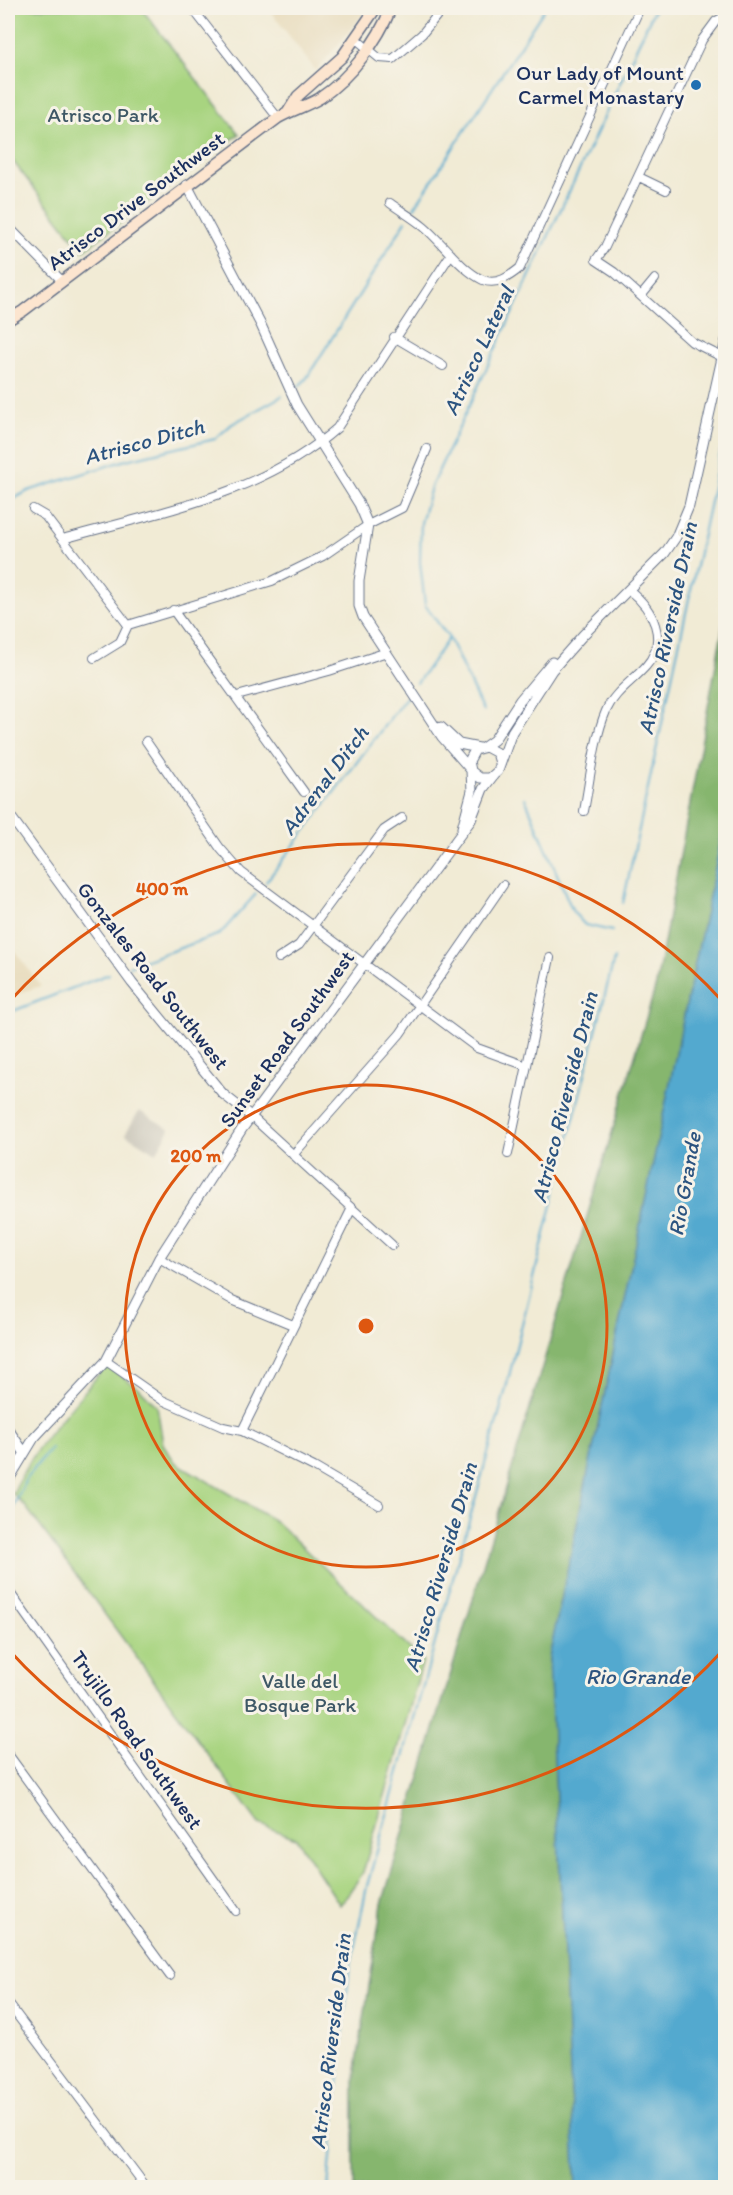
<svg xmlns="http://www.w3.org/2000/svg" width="733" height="2195" viewBox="0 0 733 2195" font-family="Itim,sans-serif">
  <rect width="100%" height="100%" fill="#f7f3e8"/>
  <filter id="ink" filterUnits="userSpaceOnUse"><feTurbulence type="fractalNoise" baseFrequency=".0167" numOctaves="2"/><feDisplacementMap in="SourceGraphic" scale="12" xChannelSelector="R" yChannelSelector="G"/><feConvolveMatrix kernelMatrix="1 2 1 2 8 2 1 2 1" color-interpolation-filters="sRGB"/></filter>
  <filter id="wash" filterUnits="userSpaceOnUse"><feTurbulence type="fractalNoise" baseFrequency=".008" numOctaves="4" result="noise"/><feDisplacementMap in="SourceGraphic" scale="24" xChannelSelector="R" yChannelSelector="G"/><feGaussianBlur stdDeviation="1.35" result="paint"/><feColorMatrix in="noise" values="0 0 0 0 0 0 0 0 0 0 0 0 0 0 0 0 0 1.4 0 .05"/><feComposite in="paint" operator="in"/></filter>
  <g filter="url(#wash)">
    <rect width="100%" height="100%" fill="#f1ebd5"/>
    <path fill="#e7daba" d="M268 8H369L316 71Z
      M8 942 41 986 8 997Z"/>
    <path fill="#c8c4b8" d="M139 1111 170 1129 156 1153 125 1134Z"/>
    <path fill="#a8d480" stroke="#62826f" stroke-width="1.5" d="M8 8H141L239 134 83 251 8 155Z
      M106 1365 140 1389 157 1406 163 1444 175 1462 275 1521 423 1661 363 1873 340 1905 296 1838 259 1824 26 1507 13 1494C33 1444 74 1407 106 1365Z"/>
    <path fill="#86b66e" stroke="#507266" stroke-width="1.5" d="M725 616V821L549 1658 576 2187 354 2188V2081L382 1904 656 985Z"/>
    <path fill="#53a9cf" stroke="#376c96" stroke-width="1.5" d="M725 821V2187H576L549 1658Z"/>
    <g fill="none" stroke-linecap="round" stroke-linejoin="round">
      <path stroke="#53a9cf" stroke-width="2" d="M414 208 545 8
        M297 388 306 379 406 221
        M8 502 28 491 126 460 215 439 232 424 282 396
        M417 683 449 638
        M483 711 449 638 425 605 420 562 421 523 431 487 655 8
        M525 798 573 912 585 925 612 931
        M266 882 407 696
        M623 903 726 428
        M129 966 220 934 256 894
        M8 1013 109 974
        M9 1517 27 1477 51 1448
        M8 1525V1523
        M328 2188 349 1973 367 1886 504 1396 614 959"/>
    </g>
  </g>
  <g filter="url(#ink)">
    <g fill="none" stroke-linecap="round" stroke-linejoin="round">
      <defs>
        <path id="minor" d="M192 8 278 118
          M356 39 379 58 393 59 422 34 443 8
          M639 177 666 190
          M390 203C401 211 413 218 424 227 442 242 461 270 483 280 497 286 510 276 520 268L640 8
          M8 226 62 281
          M641 296 655 279
          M394 337 443 366
          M722 357 692 342 614 272 596 260 605 247 702 40 716 21 726 16
          M33 509 45 516 128 625
          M63 539C158 512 261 495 337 428L451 254
          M173 610 304 792
          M94 658 120 642 128 625 272 581 323 556 368 525 402 508 427 449
          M237 696 329 671 384 653
          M146 741 220 848 241 872 477 1048 527 1066
          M584 811C590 780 594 739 606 711 614 692 633 681 646 666 669 640 653 609 629 590
          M279 958 299 945 384 830 402 818
          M252 1117 392 1245
          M508 1154 550 958
          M293 1155 400 1034 503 885
          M159 1258 232 1300 293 1325
          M106 1361 162 1400 223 1427 242 1431 314 1467 379 1505
          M242 1431 351 1210
          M8 1590 236 1911
          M8 1754 170 1976
          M8 2003 147 2188"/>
        <path id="tertiary" d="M187 185 261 325 297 405 359 504 368 525 359 581V606L363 617 442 737 470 769
          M441 727 459 744 479 748
          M484 747 494 740 520 700 552 662
          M500 763 497 753 486 747 475 750 469 761 471 771 480 778H490L498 771 512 732 552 670 583 635 665 553 676 537 689 506 726 340
          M8 813 132 983 223 1094 252 1117
          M462 828 472 791 471 771
          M8 1429 24 1452
          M8 1481 34 1438 106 1361 159 1258 242 1129 471 820 483 789 493 776"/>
        <path id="secondary" d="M288 112 298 96 342 57 376 8
          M8 320 23 311 278 118C292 110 307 106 320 98 350 78 378 41 391 8"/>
      </defs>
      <use href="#minor" stroke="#667188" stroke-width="10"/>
      <use href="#tertiary" stroke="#667188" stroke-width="11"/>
      <use href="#secondary" stroke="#667188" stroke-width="13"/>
      <use href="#minor" stroke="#fff" stroke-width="8"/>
      <use href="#tertiary" stroke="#fff" stroke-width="9"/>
      <use href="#secondary" stroke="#fce5cf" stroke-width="10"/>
    </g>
  </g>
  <g fill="none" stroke="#de5710" stroke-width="3">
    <circle cx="366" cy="1326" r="241"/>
    <path d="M724 1649A482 482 0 0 1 8 1649M8 1003A482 482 0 0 1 724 1003"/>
  </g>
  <circle fill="#1f6fb2" stroke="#f7f3e8" stroke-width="2" cx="696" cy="85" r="6"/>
  <g text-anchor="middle" stroke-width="6" stroke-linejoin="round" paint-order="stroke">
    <g font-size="21" fill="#1b2f5e" stroke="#f7f3e8" text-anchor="end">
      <text x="684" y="80">Our Lady of Mount<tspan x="684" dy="24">Carmel Monastary</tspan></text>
    </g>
    <g font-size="21" fill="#3e5866" stroke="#f7f3e8">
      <text x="103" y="122">Atrisco Park</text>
      <text x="300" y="1688">Valle del<tspan x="300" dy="24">Bosque Park</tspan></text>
    </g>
    <g font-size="21" fill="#1b2f5e" stroke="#f7f3e8">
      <text transform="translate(136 201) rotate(-37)" y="7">Atrisco Drive Southwest</text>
      <text transform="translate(153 976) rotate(52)" y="7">Gonzales Road Southwest</text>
      <text transform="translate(287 1039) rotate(-54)" y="7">Sunset Road Southwest</text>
      <text transform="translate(137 1740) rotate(55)" y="7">Trujillo Road Southwest</text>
    </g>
    <g font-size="22" font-style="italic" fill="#2c5480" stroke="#f7f3e8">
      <text transform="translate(478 350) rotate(-65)" y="8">Atrisco Lateral</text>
      <text transform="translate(144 441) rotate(-15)" y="8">Atrisco Ditch</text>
      <text transform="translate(667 628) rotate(-78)" y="8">Atrisco Riverside Drain</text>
      <text transform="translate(324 780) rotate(-53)" y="8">Adrenal Ditch</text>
      <text transform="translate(564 1097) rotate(-76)" y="8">Atrisco Riverside Drain</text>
      <text transform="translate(684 1184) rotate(-80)" y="8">Rio Grande</text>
      <text transform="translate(440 1567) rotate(-74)" y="8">Atrisco Riverside Drain</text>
      <text x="638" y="1684">Rio Grande</text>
      <text transform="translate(330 2041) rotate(-83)" y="8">Atrisco Riverside Drain</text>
    </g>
  </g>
  <circle cx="366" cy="1326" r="9" fill="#de5710" stroke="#f7f3e8" stroke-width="3"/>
  <g font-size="18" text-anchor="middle" font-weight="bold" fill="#de5710" stroke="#f7f3e8" stroke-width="6" stroke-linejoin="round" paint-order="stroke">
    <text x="162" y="895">400 m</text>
    <text x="196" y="1162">200 m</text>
  </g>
  <rect width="733" height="2195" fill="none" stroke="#f7f3e8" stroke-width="30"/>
</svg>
